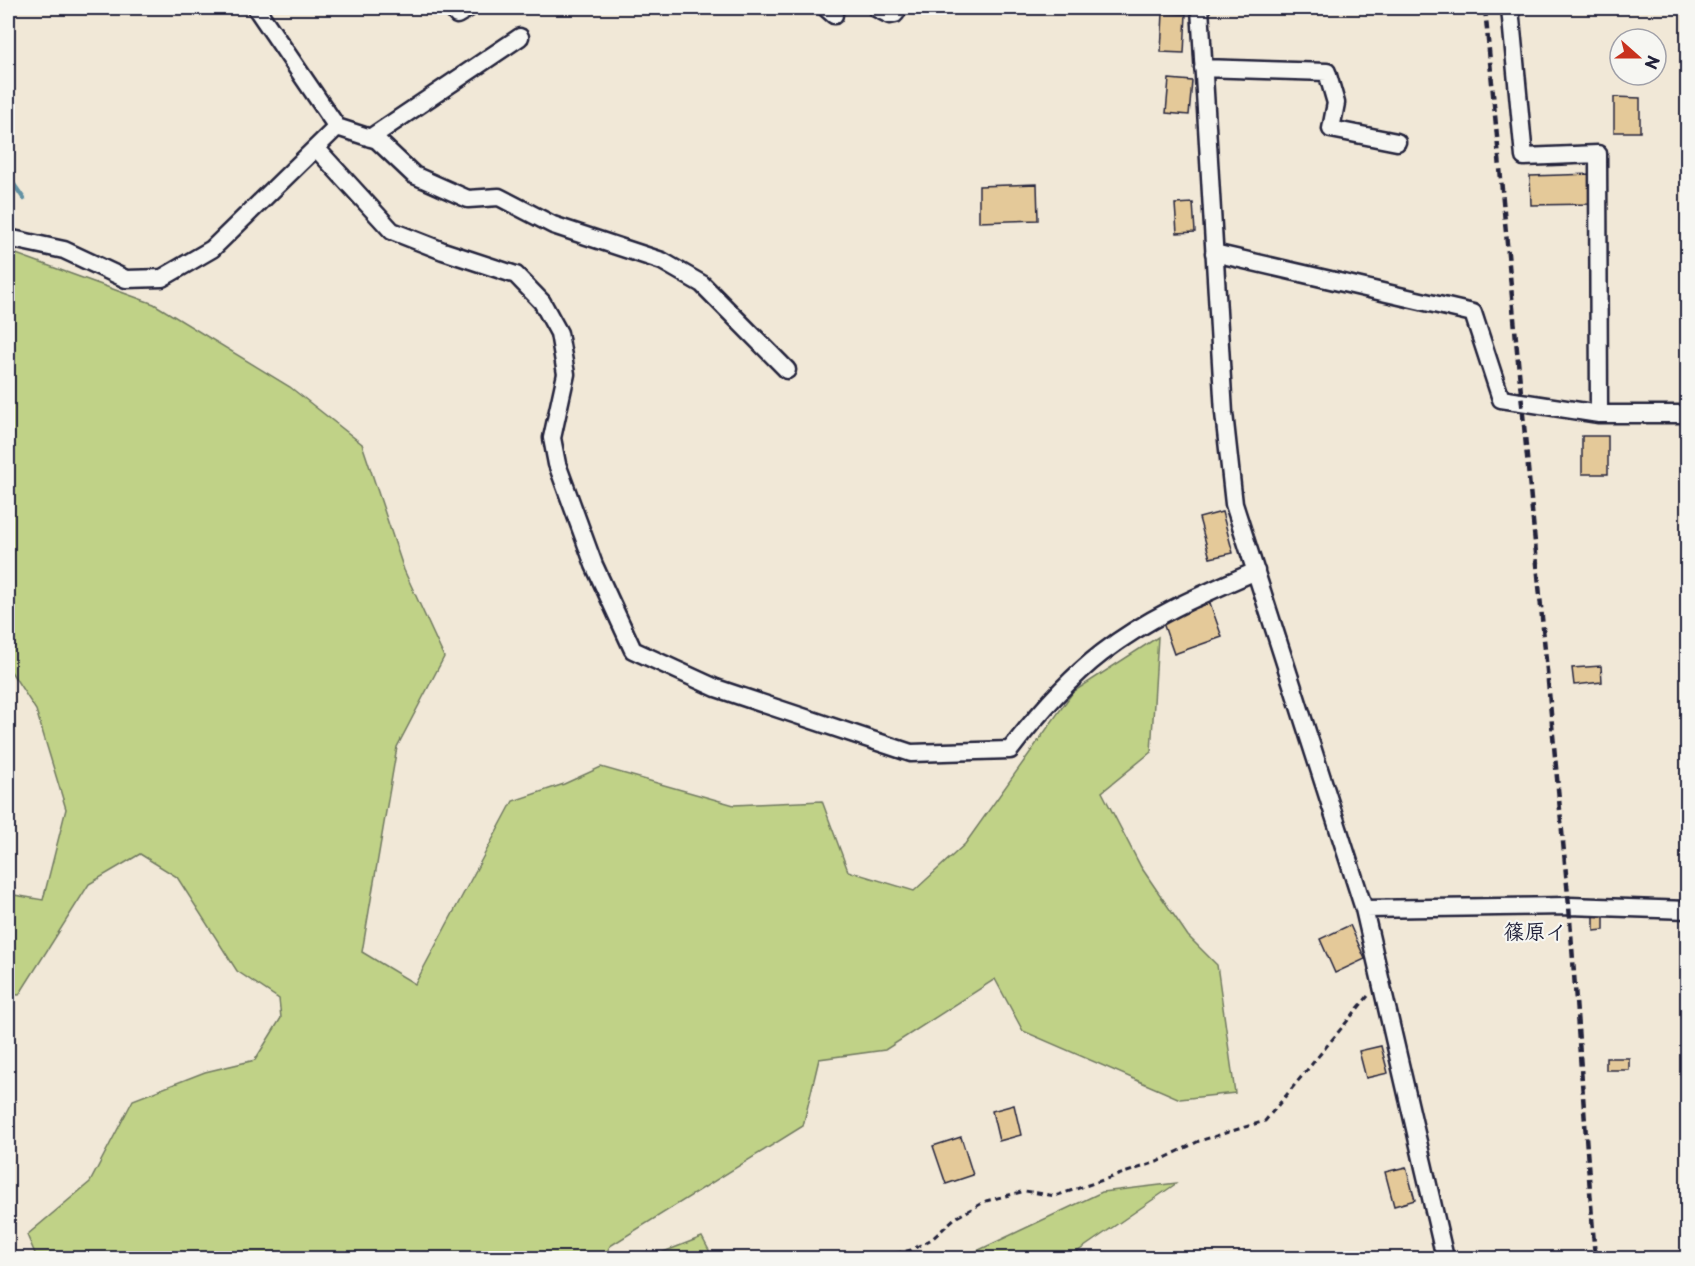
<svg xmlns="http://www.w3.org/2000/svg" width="1695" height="1266" viewBox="0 0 1695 1266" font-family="'Playpen Sans','Klee One',sans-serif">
  <rect width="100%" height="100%" fill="#f1e8d7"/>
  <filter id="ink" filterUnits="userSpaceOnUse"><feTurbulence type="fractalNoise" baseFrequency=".0167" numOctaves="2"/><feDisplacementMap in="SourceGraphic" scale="12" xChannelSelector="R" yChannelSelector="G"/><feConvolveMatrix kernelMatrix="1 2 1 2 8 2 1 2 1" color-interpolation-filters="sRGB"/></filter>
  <g filter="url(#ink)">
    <path fill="#c0d287" stroke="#717a61" stroke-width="1.5" d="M8 251 154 304 290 387 362 444 404 570 444 657 397 747 362 952 415 984 513 801 564 784 601 767 734 805 822 801 848 871 914 891 965 844 1073 692 1158 637 1151 752 1102 792 1141 867 1188 936 1217 965 1235 1093 1180 1099 1023 1031 995 979 885 1050 819 1059 803 1126 610 1246 604 1258H37L27 1235 90 1182 133 1100 205 1072 255 1060 281 1018 279 999 237 971 177 877 140 854 89 884 19 995 8 994V894L43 900 66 809 36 710 8 667Z
      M1177 1183 1068 1258H962L1102 1192Z
      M702 1237 713 1258H648Z"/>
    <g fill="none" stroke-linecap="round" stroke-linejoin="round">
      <path stroke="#6291a3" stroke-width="4.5" d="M8 176 24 199"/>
    </g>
    <path fill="#e4c999" stroke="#22223b" stroke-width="1.5" d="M1163 13 1186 14 1184 53 1161 52Z
      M1169 79 1192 81 1189 115 1166 113Z
      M1614 97 1640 98V132H1614Z
      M1593 174V204L1531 205 1530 176Z
      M1037 184 1038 220 979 222V186Z
      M1193 203 1195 232 1177 233 1175 204Z
      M1582 436H1608V474H1582Z
      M1222 512 1233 553 1210 558 1199 518Z
      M1210 603 1222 637 1174 654 1162 620Z
      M1601 666 1602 682 1574 685 1572 668Z
      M1594 912H1604V930L1594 931Z
      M1350 925 1365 959 1335 973 1320 939Z
      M1381 1046 1388 1073 1366 1078 1359 1051Z
      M1606 1058H1629V1070H1606Z
      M1014 1105 1021 1135 999 1141 992 1111Z
      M961 1137 973 1175 946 1184 933 1146Z
      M1406 1167 1415 1200 1394 1206 1385 1172Z"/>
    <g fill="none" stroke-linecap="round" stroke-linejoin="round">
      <defs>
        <path id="minor" d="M256 8 337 127 377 140 414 175 468 199 499 197 553 225 662 261 702 284 787 370
          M452 8 457 15 469 8
          M826 8 834 15
          M876 8 890 15 895 14 899 8
          M1200 8 1224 413 1234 504 1364 909 1445 1258
          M1510 8 1524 157 1598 154 1599 414
          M1203 68 1327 72 1336 103 1331 129 1397 142
          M370 138 520 37
          M316 148 392 231 443 251 516 275 542 302 559 333 566 374 552 438 557 464 594 565 633 650 716 688 911 753 1010 750C1037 715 1067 680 1102 653 1148 617 1203 594 1256 571
          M8 238 64 250 126 279 162 278 212 249 337 127
          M1214 253 1473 313 1501 399 1599 414H1688
          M1364 909 1569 906 1688 910"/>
      </defs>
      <use href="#minor" stroke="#22223b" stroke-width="21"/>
      <path stroke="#22223b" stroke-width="3" stroke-dasharray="6 4.5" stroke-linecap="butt" d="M875 1258 911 1250 932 1239 955 1218 986 1201 1025 1191 1055 1196 1157 1162 1199 1141 1265 1121 1368 996"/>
      <use href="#minor" stroke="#f6f6f2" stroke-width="16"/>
      <path stroke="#22223b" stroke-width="4.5" stroke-dasharray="9 4.5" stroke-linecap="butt" d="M1485 8 1569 906 1595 1258"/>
    </g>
  </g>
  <g text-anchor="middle" stroke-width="4.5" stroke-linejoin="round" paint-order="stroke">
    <g font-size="21" font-weight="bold" fill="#22223b" stroke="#f6f6f2">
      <text x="1535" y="939">篠原イ</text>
    </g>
  </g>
  <rect width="1695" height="1266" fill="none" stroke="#f6f6f2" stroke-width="30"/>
  <rect x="15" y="15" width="1665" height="1236" fill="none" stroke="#22223b" stroke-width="2" filter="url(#ink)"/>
  <g transform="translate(1638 57) rotate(111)"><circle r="28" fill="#f6f6f2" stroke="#a1a1a9" stroke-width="1.5"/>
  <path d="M0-4.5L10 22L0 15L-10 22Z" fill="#c8321e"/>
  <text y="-9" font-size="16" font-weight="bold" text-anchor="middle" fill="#22223b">N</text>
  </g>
</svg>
